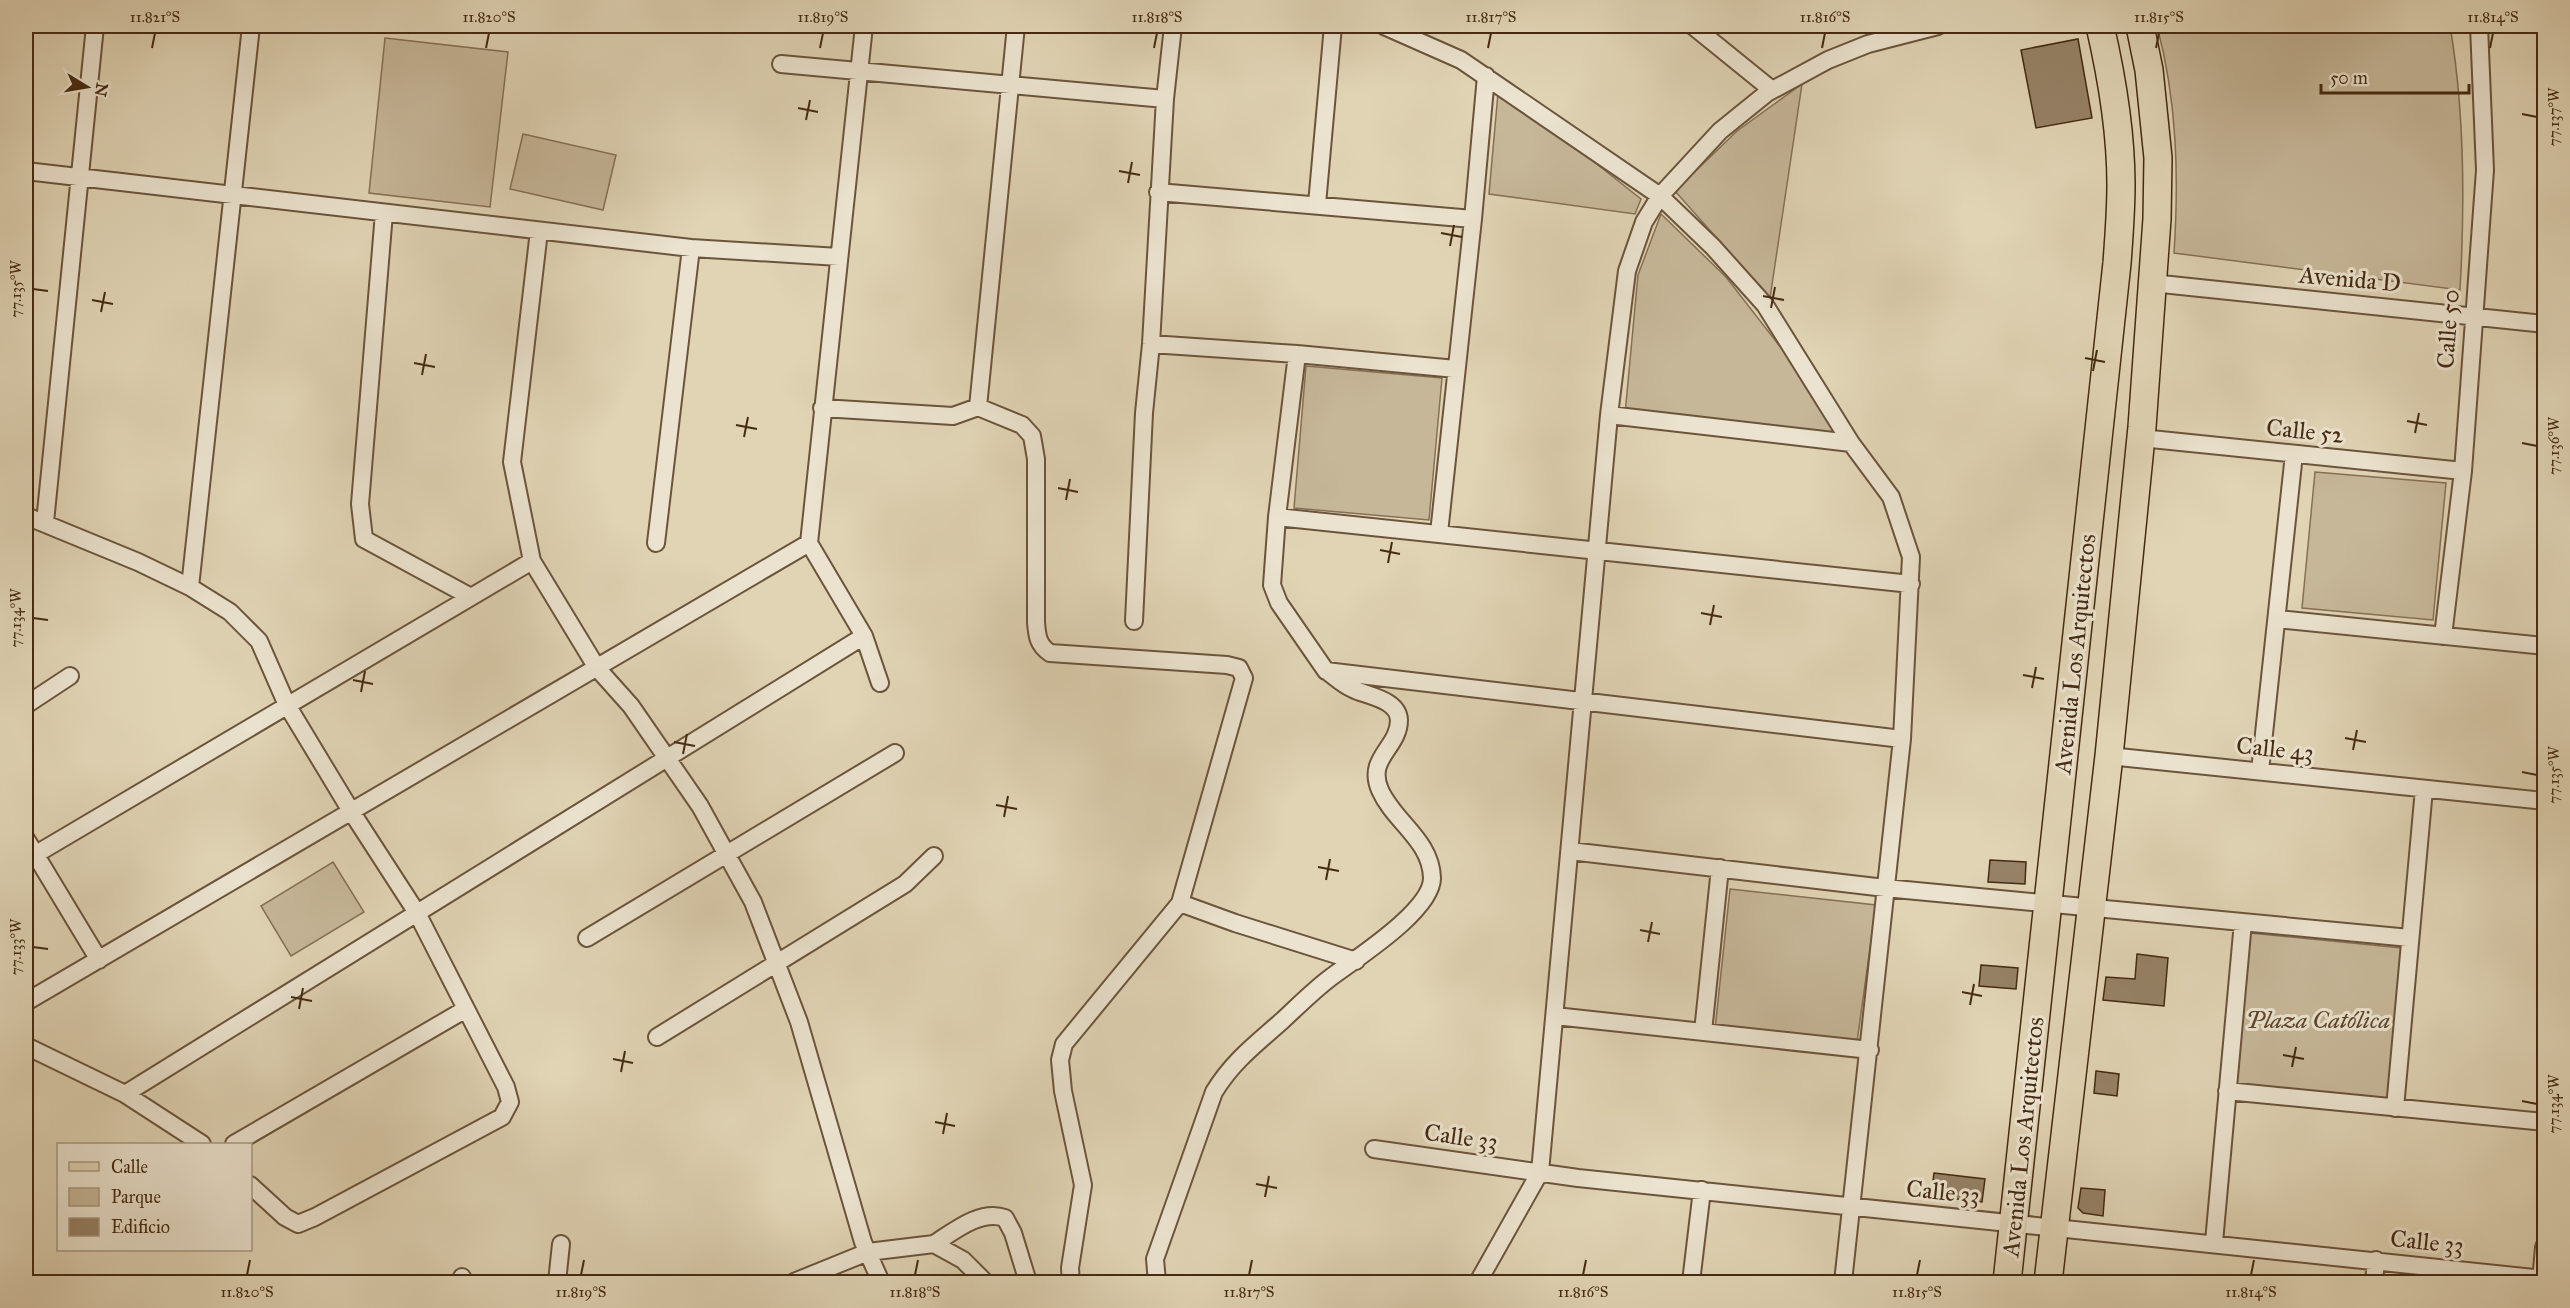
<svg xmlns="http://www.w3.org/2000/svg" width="2570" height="1308" viewBox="0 0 2570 1308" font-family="'IM FELL Great Primer',serif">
  <rect width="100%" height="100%" fill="#e0d4b5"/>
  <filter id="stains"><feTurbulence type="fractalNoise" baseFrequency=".00333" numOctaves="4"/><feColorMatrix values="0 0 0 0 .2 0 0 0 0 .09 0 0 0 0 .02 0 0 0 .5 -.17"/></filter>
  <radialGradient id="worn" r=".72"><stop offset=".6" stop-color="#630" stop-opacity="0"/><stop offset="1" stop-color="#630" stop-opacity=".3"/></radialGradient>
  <path fill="#c6b799" stroke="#867056" stroke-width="1.5" d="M2157 26H2450C2465 113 2465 202 2460 290L2174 253C2179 176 2177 100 2157 26Z
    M385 38 508 52 490 207 369 193Z
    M1802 84 1770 298 1675 191 1737 131Z
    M1498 93 1565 139 1641 199 1635 214 1489 194Z
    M523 134 616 155 603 210 510 189Z
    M1661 214 1726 277 1789 358 1842 436 1625 414 1638 275Z
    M1306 366 1442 378 1429 520 1294 508Z
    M2315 472 2446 483 2433 620 2302 608Z
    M333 862 364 912 291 956 261 906Z
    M1730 889 1876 905 1857 1042 1715 1029Z
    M2250 933 2402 948 2395 1108 2227 1091Z"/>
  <path fill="#968267" stroke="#452a12" stroke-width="1.5" d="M2078 39 2092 118 2036 128 2021 50Z
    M1990 860 2026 862 2025 884 1988 882Z
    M2137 954 2168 958 2164 1006 2103 1000 2106 977 2135 979Z
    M1981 965 2018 968 2016 989 1979 986Z
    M2096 1071 2119 1074 2117 1096 2094 1093Z
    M1934 1173 1985 1179 1982 1202 1931 1196Z
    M2081 1188 2105 1190 2103 1216 2083 1213 2078 1208Z"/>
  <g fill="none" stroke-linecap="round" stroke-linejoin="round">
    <defs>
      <path id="street" d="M864 26 809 543 864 636 880 683
        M1384 26 1461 60 1660 196 1713 247 1765 305 1851 443 1891 497 1911 557 1902 739 1843 1282
        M1693 26 1772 90
        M781 64 1165 99
        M26 171 691 248 839 257
        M1158 192 1473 219
        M1317 204 1333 26
        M384 213 360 504 364 539 471 597
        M539 231 512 462 532 561 597 668 631 706 700 806 753 902 799 1022 863 1242 881 1282
        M2152 283 2544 324
        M1151 344 1297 354 1456 369
        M1297 354 1277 517 1272 585 1279 603 1326 671 1902 739
        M978 407 1016 26
        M822 408 953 416 978 407 1022 425 1032 436 1036 459V622C1037 636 1038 645 1050 653L1227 665 1239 668 1244 678 1180 903 1064 1044 1060 1060 1063 1091 1083 1185 1070 1268 1071 1282
        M1609 415 1851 443
        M2141 438 2463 471
        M26 516 138 562 190 587 230 612 259 641 287 705 351 811 417 913 506 1087 510 1102 502 1117 315 1217 298 1224 285 1217 250 1185
        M1277 517 1911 584
        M45 522 95 26
        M1439 533 1473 219 1486 76
        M656 543 691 248
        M190 587 251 26
        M2277 619 2544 646
        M1134 621 1144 413 1151 344 1165 99 1173 26
        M2443 636 2463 471 2485 170 2479 26
        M26 705 70 676
        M2109 756 2544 801
        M2260 771 2294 454
        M26 839 99 960
        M1570 851 1885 888 2410 938
        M26 860 532 561
        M1180 903 1235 923 1356 961
        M587 938 895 753
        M26 1002 809 543
        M1555 1016 1870 1050
        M1703 1032 1720 868
        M657 1037 905 884 934 856
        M26 1046 125 1094 202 1144
        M2227 1091 2544 1122
        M125 1094 864 636
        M2395 1108 2424 789
        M234 1144 466 1009
        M1374 1149 1578 1178 2544 1279
        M2214 1242 2243 922
        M934 1244C954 1231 981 1209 1005 1218L1013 1233 1028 1282
        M462 1282V1277
        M557 1282 561 1244
        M794 1282 868 1252 934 1244 963 1260 985 1282
        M1157 1282 1155 1259 1214 1092C1233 1061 1256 1044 1283 1020 1298 1006 1314 990 1330 978 1355 959 1432 911 1432 878 1431 840 1394 822 1380 790 1366 758 1399 748 1399 720 1398 699 1367 696 1353 689 1343 685 1335 677 1327 671
        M1478 1282 1540 1172 1609 415 1627 271 1644 222 1660 196 1720 131 1767 93 1828 60 1868 44 1938 26
        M1691 1282 1702 1190
        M2374 1282 2376 1260
        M2541 1282 2544 1247"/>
      <path id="primary" d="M2007 1282 2117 263C2119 237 2121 211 2121 185 2121 131 2112 78 2100 26
        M2048 1282 2109 756 2142 427 2157 219 2158 158 2149 70 2140 26"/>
    </defs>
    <use href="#street" stroke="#6c543b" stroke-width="20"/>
    <use href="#primary" stroke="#452a12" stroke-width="30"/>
    <use href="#street" stroke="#ebe3cf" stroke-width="16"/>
    <use href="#primary" stroke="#e0d4b5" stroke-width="27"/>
  </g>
  <path fill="none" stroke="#452a12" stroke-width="2" d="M152 48 155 33M486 48 489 33M820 48 823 33M1154 48 1157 33M1488 48 1491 33M1822 48 1825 33M2156 48 2159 33M2490 48 2493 33M798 108 818 112M2522 114 2537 117M806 120 810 100M1119 171 1140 175M1128 183 1132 162M1441 233 1462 237M1450 246 1454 225M33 289 48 291M1763 296 1784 300M92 300 113 304M1771 308 1775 287M101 312 105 292M2085 358 2105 362M414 363 435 367M2093 371 2097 350M422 375 426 354M2407 421 2427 425M736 425 757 429M2415 433 2419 413M744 437 748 417M2522 443 2537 446M1058 488 1078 492M1066 500 1070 479M1380 550 1400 554M1388 563 1392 542M1701 613 1722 617M33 618 48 620M1710 625 1714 605M2023 675 2044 679M353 680 373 684M2032 688 2036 667M361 692 365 671M2345 738 2366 742M674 742 695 746M2353 750 2357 730M683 754 687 734M2522 772 2537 775M996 805 1017 809M1004 817 1008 796M1318 867 1339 871M1326 880 1330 859M1640 930 1660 934M1648 942 1652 922M33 947 48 949M1962 992 1982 996M291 997 312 1001M1970 1005 1974 984M299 1009 303 988M2283 1055 2304 1059M613 1059 633 1063M2292 1067 2296 1047M621 1072 625 1051M2522 1101 2537 1104M935 1122 955 1126M943 1134 947 1113M1256 1184 1277 1188M1265 1197 1269 1176M247 1275 250 1260M581 1275 584 1260M915 1275 918 1260M1249 1275 1252 1260M1583 1275 1586 1260M1917 1275 1920 1260M2251 1275 2254 1260"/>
  <g text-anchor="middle" stroke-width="6" stroke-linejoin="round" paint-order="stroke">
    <g font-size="24" fill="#452a12" stroke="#ebe3cf">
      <text transform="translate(2350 279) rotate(5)" y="8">Avenida D</text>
      <text transform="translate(2448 329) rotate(-86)" y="8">Calle 50</text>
      <text transform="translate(2305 431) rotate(6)" y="8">Calle 52</text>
      <text transform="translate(2075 654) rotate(-84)" y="8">Avenida Los Arquitectos</text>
      <text transform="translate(2275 749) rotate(6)" y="8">Calle 43</text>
      <text transform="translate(1461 1137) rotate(8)" y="8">Calle 33</text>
      <text transform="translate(2023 1137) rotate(-84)" y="8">Avenida Los Arquitectos</text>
      <text transform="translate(1943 1192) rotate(6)" y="8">Calle 33</text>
      <text transform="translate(2427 1242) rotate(6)" y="8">Calle 33</text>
    </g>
    <g font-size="24" font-style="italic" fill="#5f462d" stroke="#ebe3cf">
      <text x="2318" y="1028">Plaza Católica</text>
    </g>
  </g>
  <rect width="2570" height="1308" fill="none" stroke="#e0d4b5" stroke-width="66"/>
  <rect x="57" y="1143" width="195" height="108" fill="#ebe3cf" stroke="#a99983" stroke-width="1.5"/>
  <rect x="69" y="1162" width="30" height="9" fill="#e0d4b5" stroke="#a99983" stroke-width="1.5"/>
  <text x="111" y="1173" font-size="18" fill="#452a12">Calle</text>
  <rect x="69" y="1188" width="30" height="18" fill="#c6b799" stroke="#a99983" stroke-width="1.5"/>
  <text x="111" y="1203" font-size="18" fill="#452a12">Parque</text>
  <rect x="69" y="1218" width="30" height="18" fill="#968267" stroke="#a99983" stroke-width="1.5"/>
  <text x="111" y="1233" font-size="18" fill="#452a12">Edificio</text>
  <g transform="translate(87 87) rotate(101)" stroke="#ebe3cf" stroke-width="4.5" paint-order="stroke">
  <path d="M0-4.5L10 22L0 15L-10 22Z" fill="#452a12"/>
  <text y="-9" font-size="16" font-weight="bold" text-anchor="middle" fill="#452a12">N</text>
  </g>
  <path d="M2321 84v9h148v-9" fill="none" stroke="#452a12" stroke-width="3"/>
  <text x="2330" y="84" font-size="18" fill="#452a12" stroke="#ebe3cf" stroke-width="4.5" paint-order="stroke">50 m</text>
  <rect x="33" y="33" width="2504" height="1242" fill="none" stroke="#452a12" stroke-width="2"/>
  <g font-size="15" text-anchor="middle" fill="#452a12">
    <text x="155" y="22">11.821°S</text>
    <text x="489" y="22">11.820°S</text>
    <text x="823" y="22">11.819°S</text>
    <text x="1157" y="22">11.818°S</text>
    <text x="1491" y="22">11.817°S</text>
    <text x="1825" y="22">11.816°S</text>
    <text x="2159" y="22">11.815°S</text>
    <text x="2493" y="22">11.814°S</text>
    <text transform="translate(2554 117) rotate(-90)" y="5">77.137°W</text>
    <text transform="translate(16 289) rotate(-90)" y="5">77.135°W</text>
    <text transform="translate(2554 446) rotate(-90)" y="5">77.136°W</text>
    <text transform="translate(16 618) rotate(-90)" y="5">77.134°W</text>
    <text transform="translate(2554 775) rotate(-90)" y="5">77.135°W</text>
    <text transform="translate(16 947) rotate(-90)" y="5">77.133°W</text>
    <text transform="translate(2554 1104) rotate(-90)" y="5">77.134°W</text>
    <text x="247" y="1297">11.820°S</text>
    <text x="581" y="1297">11.819°S</text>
    <text x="915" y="1297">11.818°S</text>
    <text x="1249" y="1297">11.817°S</text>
    <text x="1583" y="1297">11.816°S</text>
    <text x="1917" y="1297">11.815°S</text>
    <text x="2251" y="1297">11.814°S</text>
  </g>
  <rect width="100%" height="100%" filter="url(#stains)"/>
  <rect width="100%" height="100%" fill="url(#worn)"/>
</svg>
